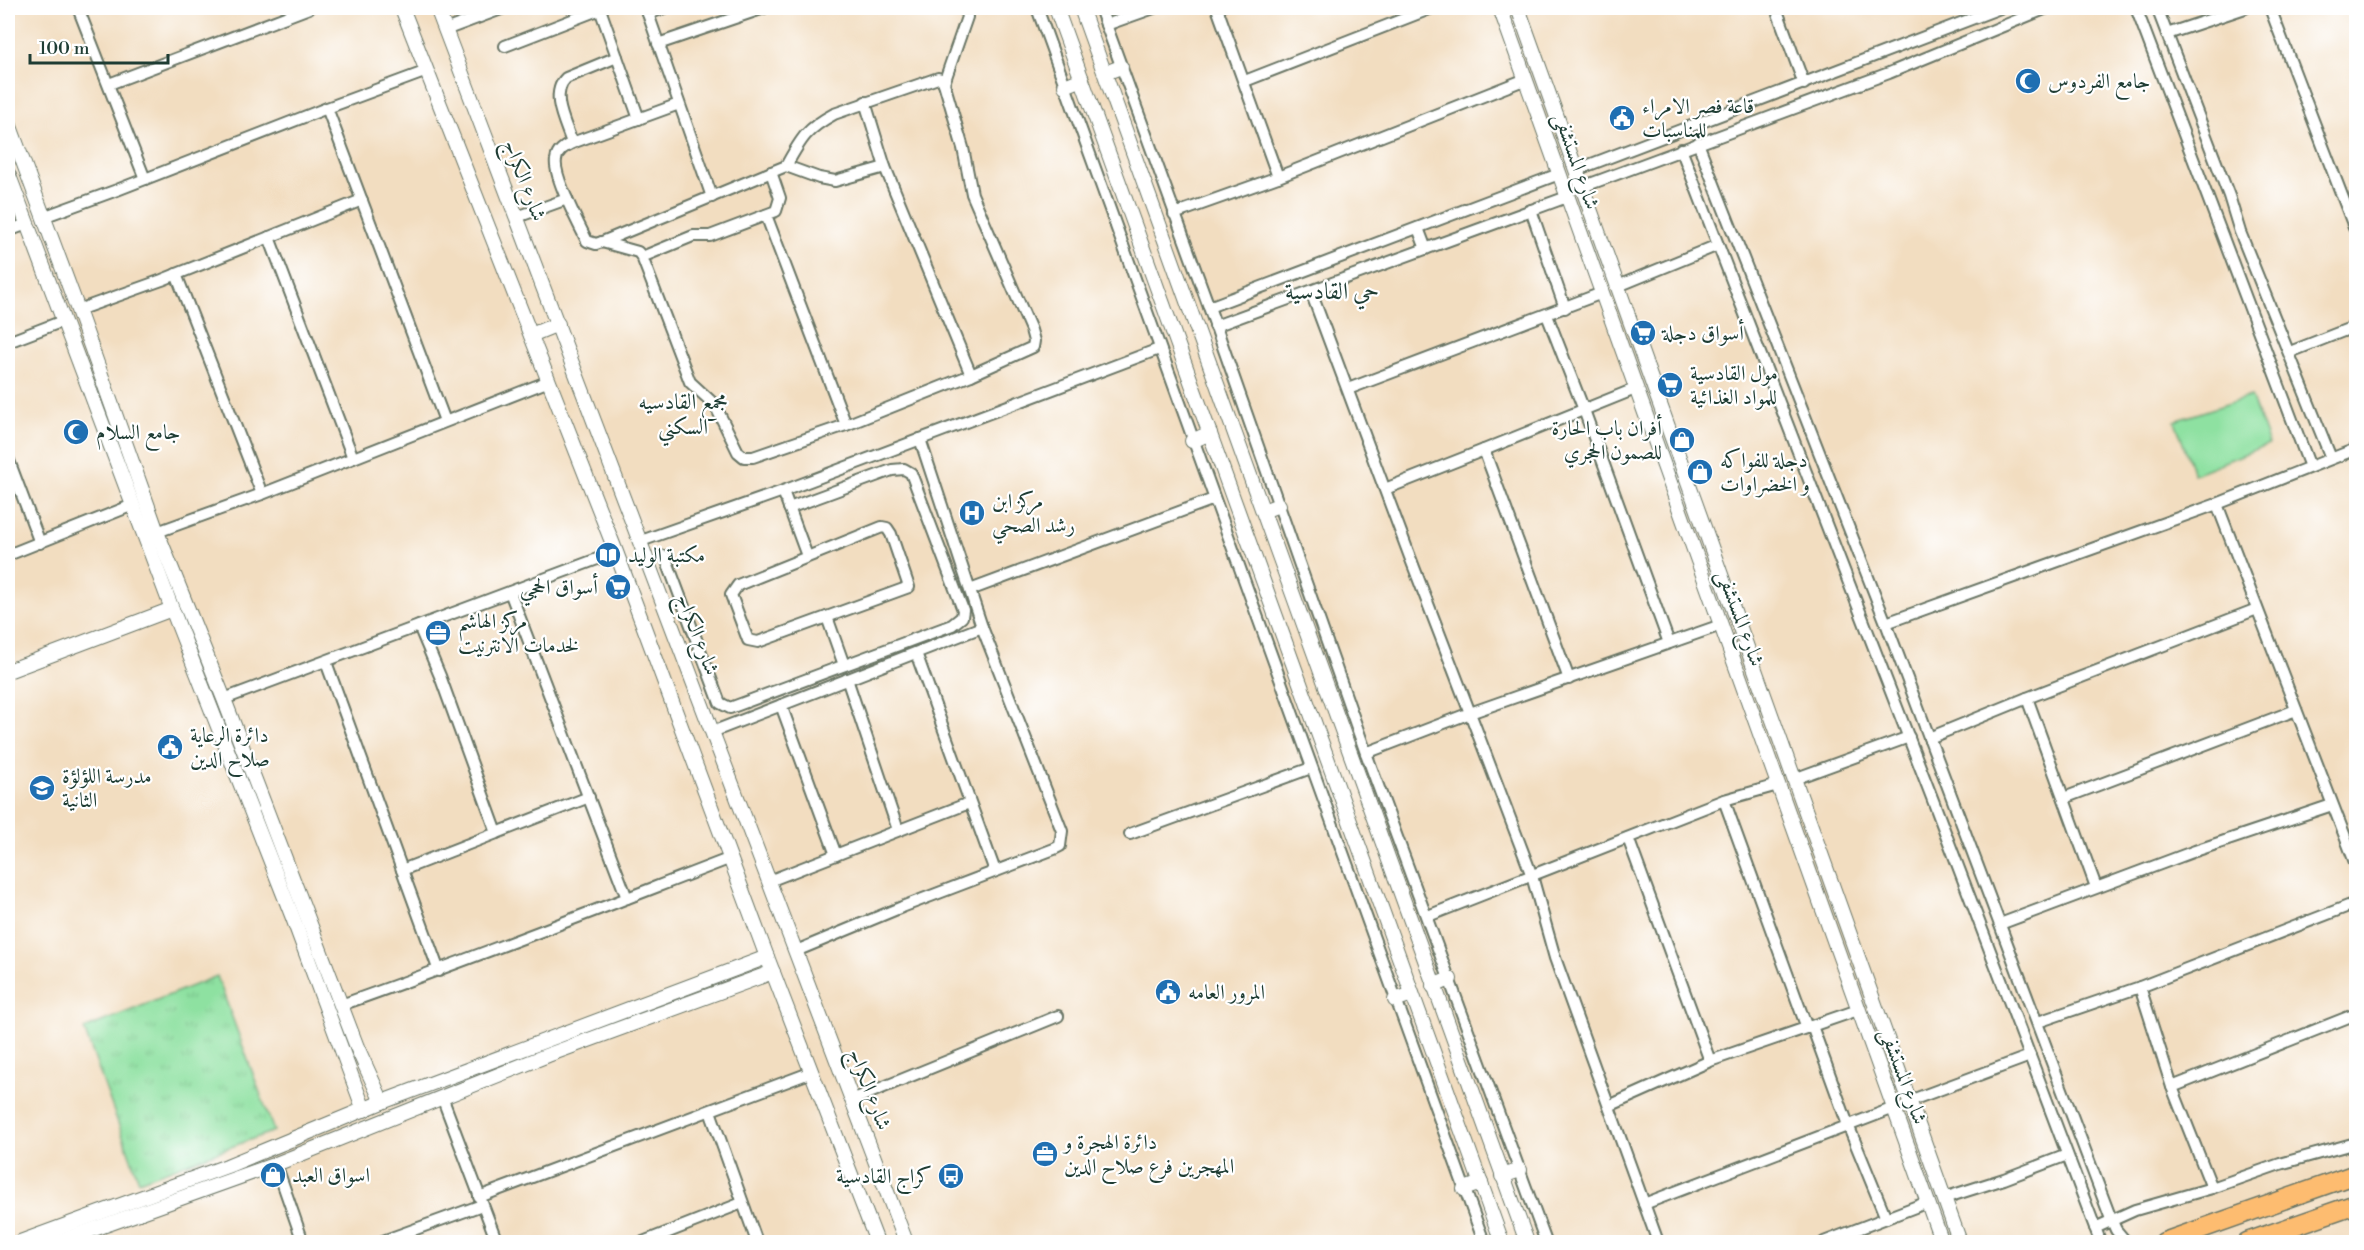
<svg xmlns="http://www.w3.org/2000/svg" width="2364" height="1250" viewBox="0 0 2364 1250" font-family="'Libre Bodoni',Amiri,serif">
<style>
.grass{fill:url(#grass-tufts);stroke:#568f6a;stroke-width:1.5}
.pitch{fill:#8ee1a1;stroke:#568f6a;stroke-width:1.5}
.lines{fill:none;stroke-linecap:round;stroke-linejoin:round}
.minor-casing{stroke:#697565;stroke-width:14}
.tertiary-casing{stroke:#697565;stroke-width:16}
.primary-casing{stroke:#697565;stroke-width:21}
.minor{stroke:#fff;stroke-width:10}
.tertiary{stroke:#fff;stroke-width:14}
.primary{stroke:#fdbc70;stroke-width:18}
.labels{text-anchor:middle;stroke-width:4.5;stroke-linejoin:round;paint-order:stroke}
.poi-label{font-size:21px;fill:#1f3d34;stroke:#fff;text-anchor:start}
.street-label{font-size:21px;fill:#1f3d34;stroke:#fff}
.neighbourhood-label{font-size:22px;fill:#1f3d34;stroke:#fff}
.quarter-label{font-size:24px;fill:#1f3d34;stroke:#fff}
</style>
<defs>
<pattern id="grass-tufts" width="24" height="20" patternUnits="userSpaceOnUse" patternTransform="scale(1.5)"><rect width="24" height="20" fill="#8ee1a1"/><path d="M3 7l-1-3M5 7V3M7 7l1-3M15 17l-1-3M17 17v-4M19 17l1-3" fill="none" stroke="#7ac28b"/></pattern>
</defs>
<rect width="100%" height="100%" fill="#fff"/>
<filter id="ink" filterUnits="userSpaceOnUse"><feTurbulence type="fractalNoise" baseFrequency=".0167" numOctaves="2"/><feDisplacementMap in="SourceGraphic" scale="12" xChannelSelector="R" yChannelSelector="G"/><feConvolveMatrix kernelMatrix="1 2 1 2 8 2 1 2 1" color-interpolation-filters="sRGB"/></filter>
<filter id="wash" filterUnits="userSpaceOnUse"><feTurbulence type="fractalNoise" baseFrequency=".008" numOctaves="4" result="noise"/><feDisplacementMap in="SourceGraphic" scale="24" xChannelSelector="R" yChannelSelector="G"/><feGaussianBlur stdDeviation="1.35" result="paint"/><feColorMatrix in="noise" values="0 0 0 0 0 0 0 0 0 0 0 0 0 0 0 0 0 1.4 0 .05"/><feComposite in="paint" operator="in"/></filter>
<g filter="url(#wash)">
<rect width="100%" height="100%" fill="#f2ddc0"/>
<path class="grass" d="M217 976 274 1131 139 1181 84 1029Z"/>
<path class="pitch" d="M2251 396 2269 444 2194 474 2175 421Z"/>
</g>
<g filter="url(#ink)">
<g class="lines">
<g class="minor-casing">
<g id="minor">
<path d="M78 8 145 179"/>
<path d="M646 8 712 197"/>
<path d="M1037 8 1484 1242"/>
<path d="M1100 8 1209 307 1366 753 1546 1242"/>
<path d="M1217 8 1278 177"/>
<path d="M1776 8 1804 84"/>
<path d="M2136 8 2310 467"/>
<path d="M2157 8 2229 196 2240 232 2331 458"/>
<path d="M2270 8 2356 232"/>
<path d="M600 9 639 119"/>
<path d="M648 14 664 8"/>
<path d="M1106 25 1154 8"/>
<path d="M445 30 504 8"/>
<path d="M2167 34 2245 8"/>
<path d="M658 44 764 8"/>
<path d="M505 46 603 8"/>
<path d="M1245 81 1432 8"/>
<path d="M109 84 309 8"/>
<path d="M865 102 885 167 971 375"/>
<path d="M679 104 572 143C564 147 557 151 556 160 553 176 579 225 587 241L596 244 602 242 786 166 819 178 835 181 885 167"/>
<path d="M327 108 427 71"/>
<path d="M572 143C566 124 549 95 566 78L617 57"/>
<path d="M1698 143 1886 623 2111 1219 2116 1230 2126 1242"/>
<path d="M1681 149 1934 803 2099 1238V1242"/>
<path d="M786 166C801 139 806 129 834 114L938 78 942 79 944 83"/>
<path d="M1576 170 2000 8"/>
<path d="M1582 187 1889 73 2047 8"/>
<path d="M1531 210 1565 308"/>
<path d="M1174 214 1278 177 1526 79"/>
<path d="M766 215 846 425"/>
<path d="M43 217 117 190 327 108 445 421"/>
<path d="M517 217 567 199"/>
<path d="M1418 228 1426 249"/>
<path d="M8 231 27 224"/>
<path d="M269 237 353 458"/>
<path d="M602 242 638 252 642 257 690 382 715 405 738 452 744 457H753L846 425 971 375 1033 347 1034 341 1031 330 972 194 963 148 944 83 967 17 966 8"/>
<path d="M642 257 693 236H710L776 211 780 198 771 172"/>
<path d="M176 274 262 494"/>
<path d="M1618 286 1718 245"/>
<path d="M1311 292 1410 557 1470 713 1366 753"/>
<path d="M1209 307 1559 174"/>
<path d="M78 310 162 280 362 200"/>
<path d="M1547 315 1584 410 1669 643"/>
<path d="M1215 326 1567 197"/>
<path d="M8 342 63 321"/>
<path d="M2290 352 2356 326"/>
<path d="M1348 389 1602 293"/>
<path d="M920 439 982 627"/>
<path d="M8 458 40 543"/>
<path d="M1385 489 1484 450"/>
<path d="M783 491 807 556"/>
<path d="M2217 504 2356 865"/>
<path d="M882 527 887 528 891 534 909 587 758 642 748 640 731 595 738 585Z"/>
<path d="M157 532 262 494 549 381"/>
<path d="M641 541 783 491 1159 349"/>
<path d="M8 555 133 505"/>
<path d="M665 556 720 703 730 708 952 625 962 617 963 610 911 473 904 469 892 470 789 508"/>
<path d="M970 590 1214 499"/>
<path d="M510 592 627 898"/>
<path d="M827 617 844 665"/>
<path d="M1886 623 2217 504 2356 449"/>
<path d="M419 626 440 676 497 833"/>
<path d="M916 653 995 871"/>
<path d="M326 662 439 971"/>
<path d="M847 679 898 830"/>
<path d="M1569 679 1484 450 1635 389"/>
<path d="M2027 698 2257 609"/>
<path d="M224 699 616 552"/>
<path d="M781 705 836 855"/>
<path d="M712 732 982 627 1062 831 1060 846 1054 849 902 907 796 951"/>
<path d="M1929 738 2027 698 2096 887"/>
<path d="M1794 779 1909 737"/>
<path d="M2064 798 2296 710"/>
<path d="M1724 800 1807 1028"/>
<path d="M1130 834 1311 768"/>
<path d="M1628 838 1710 1061"/>
<path d="M402 870 589 797"/>
<path d="M769 881 969 803"/>
<path d="M1428 916 1724 800 1778 785"/>
<path d="M2000 924 2195 851 2332 805"/>
<path d="M341 1005C472 959 601 908 731 858"/>
<path d="M2038 1022 2140 987"/>
<path d="M1812 1026 1848 1125 1886 1218"/>
<path d="M2172 1087 2140 987 2356 903"/>
<path d="M442 1097 497 1242"/>
<path d="M852 1100 1058 1016"/>
<path d="M1909 1101 2030 1056"/>
<path d="M1609 1106 1710 1061 1858 1010"/>
<path d="M710 1111 757 1242"/>
<path d="M276 1164 303 1242"/>
<path d="M2212 1188 2172 1087 2356 1014"/>
<path d="M479 1197 812 1072"/>
<path d="M1944 1198 2004 1179 2067 1155"/>
<path d="M1644 1204 1894 1108"/>
<path d="M2095 1228 2135 1210 2212 1188 2280 1164 2356 1143"/>
<path d="M380 1242 482 1205"/>
<path d="M643 1242 742 1203"/>
<path d="M1658 1242 1555 958 1532 876 1470 713 1721 625"/>
<path d="M1824 1242 1928 1202"/>
</g>
</g>
<g class="tertiary-casing">
<g id="tertiary">
<path d="M402 8 616 552 767 957 877 1242"/>
<path d="M437 8 906 1242"/>
<path d="M1056 8 1502 1242"/>
<path d="M1081 8 1527 1242"/>
<path d="M1500 8 1942 1242"/>
<path d="M1518 8 1960 1242"/>
<path d="M1105 73 1121 67"/>
<path d="M1065 86 1082 79"/>
<path d="M8 121 78 310 157 532 224 699 357 1047 382 1102"/>
<path d="M8 173 172 609 293 918 364 1110"/>
<path d="M531 335 558 324"/>
<path d="M1192 441 1210 433"/>
<path d="M1263 511 1279 505"/>
<path d="M8 671 172 609"/>
<path d="M1433 986 1450 979"/>
<path d="M1395 1000 1412 994"/>
<path d="M1502 1176 1520 1170"/>
<path d="M1464 1189 1481 1183"/>
<path d="M20 1242 227 1166 382 1102 767 957"/>
<path d="M58 1242 276 1164 548 1055 773 972"/>
</g>
</g>
<g class="primary-casing">
<g id="primary">
<path d="M2164 1242 2356 1174"/>
<path d="M2247 1242 2356 1204"/>
</g>
</g>
<use href="#minor" class="minor"/>
<use href="#tertiary" class="tertiary"/>
<use href="#primary" class="primary"/>
</g>
</g>
<defs>
<g id="mosque-disc" transform="scale(1.35)"><circle r="9.5" fill="#1f6fb2" stroke="#fff"/><path d="M3.5-4.9A6 6 0 1 0 3.5 4.9A5 5 0 1 1 3.5-4.9Z" fill="#fff"/></g>
<g id="civic-disc" transform="scale(1.35)"><circle r="9.5" fill="#1f6fb2" stroke="#fff"/><path d="M-.6-6.5H3V-4.5H.6V-3L4-1V1h2V6H-6V1h2V-1L-.6-3ZM-1.2 2.5V6h2.4V2.5Z" fill="#fff"/></g>
<g id="supermarket-disc" transform="scale(1.35)"><circle r="9.5" fill="#1f6fb2" stroke="#fff"/><path d="M-6-5.5h2.5l.6 2H6L4.5 2H-2.5L-4.4-4H-6ZM-1.5 3.2a1.3 1.3 0 1 0 .1 0ZM3 3.2a1.3 1.3 0 1 0 .1 0Z" fill="#fff"/></g>
<g id="shop-disc" transform="scale(1.35)"><circle r="9.5" fill="#1f6fb2" stroke="#fff"/><path d="M-5-2.5h2.3a2.7 3.5 0 0 1 5.4 0H5L5.5 6h-11ZM-1.5-2.5h3a1.5 2.3 0 0 0-3 0Z" fill="#fff"/></g>
<g id="hospital-disc" transform="scale(1.35)"><circle r="9.5" fill="#1f6fb2" stroke="#fff"/><path d="M-5-5h3v3.5h4V-5h3V5h-3V1.5h-4V5h-3Z" fill="#fff"/></g>
<g id="library-disc" transform="scale(1.35)"><circle r="9.5" fill="#1f6fb2" stroke="#fff"/><path d="M-6-4Q-3-5.5-.7-3.5V5Q-3 3-6 4ZM6-4Q3-5.5 .7-3.5V5Q3 3 6 4Z" fill="#fff"/></g>
<g id="office-disc" transform="scale(1.35)"><circle r="9.5" fill="#1f6fb2" stroke="#fff"/><path d="M-6-3h4V-5.5h4V-3h4V5H-6ZM-1-4.5V-3h2v-1.5ZM-6 0V1H6V0Z" fill="#fff"/></g>
<g id="school-disc" transform="scale(1.35)"><circle r="9.5" fill="#1f6fb2" stroke="#fff"/><path d="M0-5L7-2L0 1L-7-2ZM-4 1L0 2.5L4 1V4Q0 6-4 4Z" fill="#fff"/></g>
<g id="bus-disc" transform="scale(1.35)"><circle r="9.5" fill="#1f6fb2" stroke="#fff"/><path d="M-5-6H5V4H4V6H2V4H-2V6H-4V4H-5ZM-3.5-4V0h7V-4ZM-3.5 1.2v1.5H-2V1.2ZM2 1.2v1.5H3.5V1.2Z" fill="#fff"/></g>
</defs>
<g fill-rule="evenodd">
<use href="#mosque-disc" x="2028" y="81"/>
<use href="#civic-disc" x="1622" y="118"/>
<use href="#supermarket-disc" x="1643" y="333"/>
<use href="#supermarket-disc" x="1670" y="385"/>
<use href="#mosque-disc" x="76" y="432"/>
<use href="#shop-disc" x="1682" y="440"/>
<use href="#shop-disc" x="1700" y="472"/>
<use href="#hospital-disc" x="972" y="513"/>
<use href="#library-disc" x="608" y="555"/>
<use href="#supermarket-disc" x="618" y="587"/>
<use href="#office-disc" x="438" y="633"/>
<use href="#civic-disc" x="170" y="747"/>
<use href="#school-disc" x="42" y="788"/>
<use href="#civic-disc" x="1168" y="992"/>
<use href="#office-disc" x="1045" y="1154"/>
<use href="#shop-disc" x="273" y="1175"/>
<use href="#bus-disc" x="951" y="1176"/>
</g>
<g class="labels">
<g class="poi-label">
<text x="2048" y="88">جامع الفردوس</text>
<text x="1642" y="113">قاعة فصر الامراء<tspan x="1642" dy="24">للمناسبات</tspan></text>
<text x="1662" y="340">أسواق دجلة</text>
<text x="1690" y="380">مول القادسية<tspan x="1690" dy="24">للمواد الغذائية</tspan></text>
<text x="1662" y="435" text-anchor="end">أفران باب الحارة<tspan x="1662" dy="24">للصمون الحجري</tspan></text>
<text x="96" y="439">جامع السلام</text>
<text x="1720" y="467">دجلة للفواكه<tspan x="1720" dy="24">و الخضراوات</tspan></text>
<text x="992" y="508">مركز ابن<tspan x="992" dy="24">رشد الصحي</tspan></text>
<text x="628" y="562">مكتبة الوليد</text>
<text x="598" y="594" text-anchor="end">أسواق الحجي</text>
<text x="458" y="628">مركز الهاشم<tspan x="458" dy="24">لخدمات الانترنيت</tspan></text>
<text x="190" y="742">دائرة الرعاية<tspan x="190" dy="24">صلاح الدين</tspan></text>
<text x="62" y="783">مدرسة اللؤلؤة<tspan x="62" dy="24">الثانية</tspan></text>
<text x="1188" y="999">المرور العامه</text>
<text x="1064" y="1149">دائرة الهجرة و<tspan x="1064" dy="24">المهجرين فرع صلاح الدين</tspan></text>
<text x="292" y="1182">اسواق العبد</text>
<text x="932" y="1183" text-anchor="end">كراج القادسية</text>
</g>
<g class="street-label">
<text transform="translate(1577 161) rotate(71)" y="7">شارع المستشفى</text>
<text transform="translate(525 180) rotate(69)" y="7">شارع الكراج</text>
<text transform="translate(1741 618) rotate(70)" y="7">شارع المستشفى</text>
<text transform="translate(698 634) rotate(69)" y="7">شارع الكراج</text>
<text transform="translate(1904 1076) rotate(70)" y="7">شارع المستشفى</text>
<text transform="translate(870 1089) rotate(69)" y="7">شارع الكراج</text>
</g>
<g class="neighbourhood-label">
<text x="683" y="409">مجمع القادسيه<tspan x="683" dy="25">السكني</tspan></text>
</g>
<g class="quarter-label">
<text x="1332" y="299">حي القادسية</text>
</g>
</g>
<rect width="2364" height="1250" fill="none" stroke="#fff" stroke-width="30"/>
<path d="M30 54v9h138v-9" fill="none" stroke="#1f3d34" stroke-width="3"/>
<text x="39" y="54" font-size="18" fill="#1f3d34" stroke="#ffffff" stroke-width="4.5" paint-order="stroke">100 m</text>
</svg>
